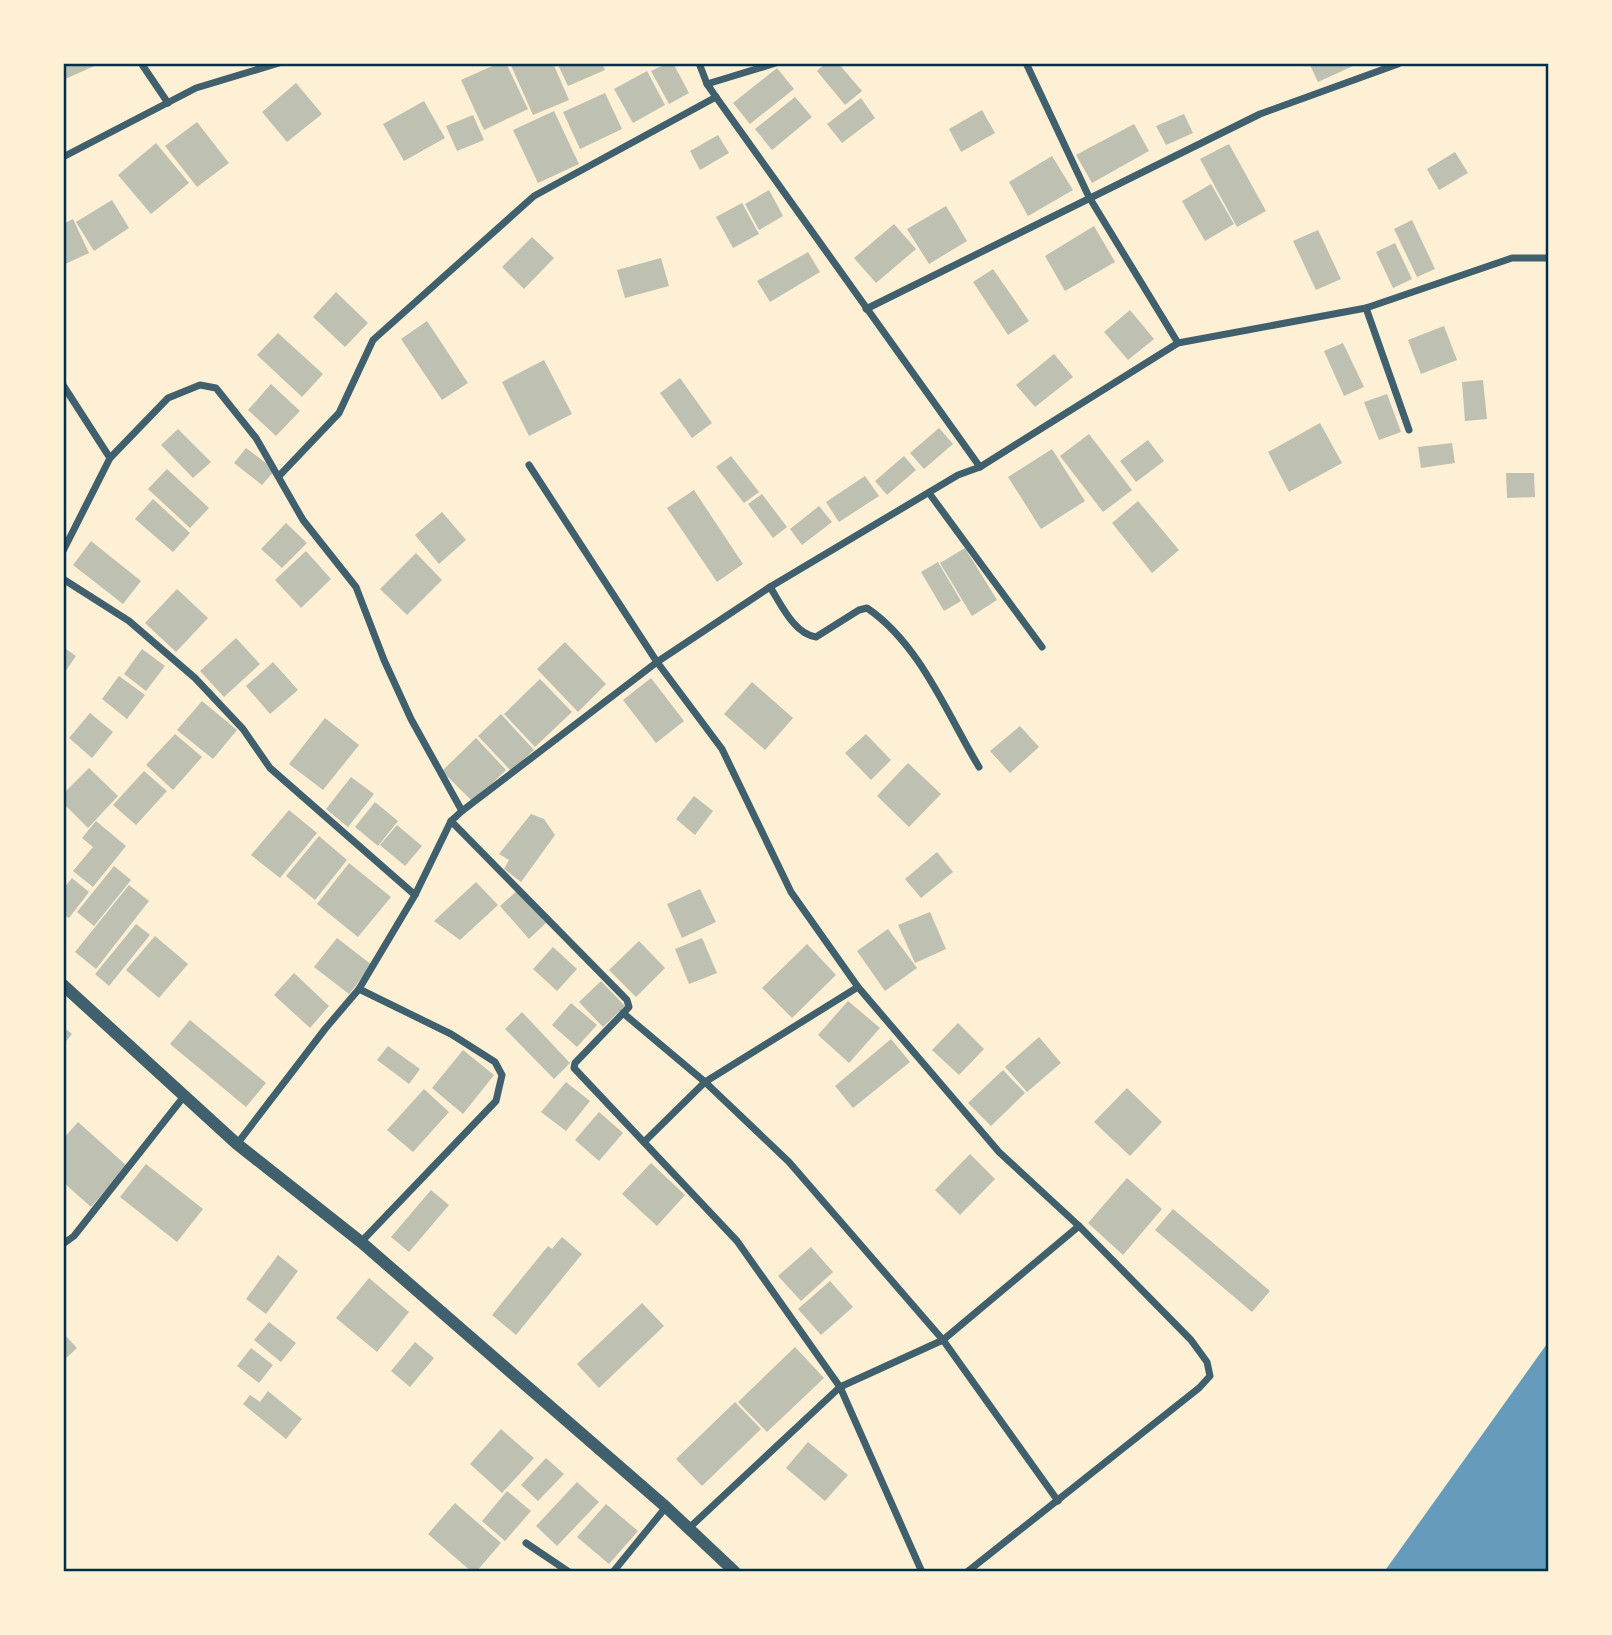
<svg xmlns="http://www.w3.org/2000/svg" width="1612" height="1635" viewBox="0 0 1612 1635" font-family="'Nunito Sans',sans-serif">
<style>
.water{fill:#669bbc}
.building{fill:#bec0b2}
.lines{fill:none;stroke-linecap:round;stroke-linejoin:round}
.minor{stroke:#3f606c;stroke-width:7}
.tertiary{stroke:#3f606c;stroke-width:12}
.neatline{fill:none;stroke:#003049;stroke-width:2.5}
</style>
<rect width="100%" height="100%" fill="#fdf0d5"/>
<path class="water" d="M1549 1341V1572H1384Z"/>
<g class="building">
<path d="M63 63H101L63 80Z"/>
<path d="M499 63H506L528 109 484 130 461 80Z"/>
<path d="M510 63H553L569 100 533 115Z"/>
<path d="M557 63H602L605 70 568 86Z"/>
<path d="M668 63H673L689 93 669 104 651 71Z"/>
<path d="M826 63H838L862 91 845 105 817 71Z"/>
<path d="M1309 63H1352L1353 66 1318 82Z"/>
<path d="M777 68 794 89 750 124 733 103Z"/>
<path d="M647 71 665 105 633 123 614 89Z"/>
<path d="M296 83 322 114 287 142 262 112Z"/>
<path d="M605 93 622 129 580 149 563 112Z"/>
<path d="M795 97 812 117 772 150 755 129Z"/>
<path d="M861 98 875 118 842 143 827 124Z"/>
<path d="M424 101 445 138 404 161 383 124Z"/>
<path d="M982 110 995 133 961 152 949 129Z"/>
<path d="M554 111 579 164 538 183 513 130Z"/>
<path d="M1184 114 1193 133 1166 145 1156 126Z"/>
<path d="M473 115 484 140 457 151 446 126Z"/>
<path d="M197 122 229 163 197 187 165 146Z"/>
<path d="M1134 124 1149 151 1092 183 1076 155Z"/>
<path d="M718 135 729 153 700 170 690 151Z"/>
<path d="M156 143 189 183 151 214 118 175Z"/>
<path d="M1229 144 1266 211 1237 227 1200 159Z"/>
<path d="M1455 152 1468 173 1439 190 1427 169Z"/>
<path d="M1052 156 1073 190 1028 216 1009 182Z"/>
<path d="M1211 184 1234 224 1205 241 1182 201Z"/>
<path d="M769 190 783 216 759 230 745 204Z"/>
<path d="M112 200 129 228 94 251 76 222Z"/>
<path d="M742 203 759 234 733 248 716 217Z"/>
<path d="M946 206 967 241 929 264 907 229Z"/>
<path d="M73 219 89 253 63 265V224Z"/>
<path d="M1412 220 1435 269 1417 277 1394 229Z"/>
<path d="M894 224 916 249 876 283 854 258Z"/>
<path d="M1094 226 1115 262 1065 291 1045 256Z"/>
<path d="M1318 230 1341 279 1316 290 1293 241Z"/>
<path d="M532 237 554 258 524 289 502 267Z"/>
<path d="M1395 243 1412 279 1393 288 1376 252Z"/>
<path d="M808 252 820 272 770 302 757 281Z"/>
<path d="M661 258 669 286 625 298 617 270Z"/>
<path d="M993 269 1029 321 1008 335 973 282Z"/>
<path d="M336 292 368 323 345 347 313 317Z"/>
<path d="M1130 310 1154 339 1128 360 1104 332Z"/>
<path d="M427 321 468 383 442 400 401 339Z"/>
<path d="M1444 326 1457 360 1421 374 1408 340Z"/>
<path d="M278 333 323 374 302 397 257 355Z"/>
<path d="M1343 343 1364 387 1344 396 1324 351Z"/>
<path d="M1054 354 1073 377 1035 407 1016 385Z"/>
<path d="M544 360 572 414 529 436 502 382Z"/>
<path d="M680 378 712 423 692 438 660 393Z"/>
<path d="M1483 380 1487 419 1465 421 1462 382Z"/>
<path d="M271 384 300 411 276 436 248 410Z"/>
<path d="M1387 394 1401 432 1379 440 1364 402Z"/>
<path d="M1320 423 1342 463 1289 492 1268 452Z"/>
<path d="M939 428 953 444 924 469 910 453Z"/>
<path d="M178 429 211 462 193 478 161 445Z"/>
<path d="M1089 434 1132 490 1103 512 1060 456Z"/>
<path d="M1148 440 1164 461 1136 482 1120 461Z"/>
<path d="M1452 443 1455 463 1421 468 1418 447Z"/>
<path d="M246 448 275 470 262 485 234 463Z"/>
<path d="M1052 449 1085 501 1041 529 1008 477Z"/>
<path d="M731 456 759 492 744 503 716 467Z"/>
<path d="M904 456 916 470 887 495 875 481Z"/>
<path d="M167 469 209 508 190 528 148 489Z"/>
<path d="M1506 473H1534L1535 497 1507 498Z"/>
<path d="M865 476 879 496 839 522 826 502Z"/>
<path d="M694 490 743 564 717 582 667 508Z"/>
<path d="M762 494 787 527 773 538 748 504Z"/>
<path d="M153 499 190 533 173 552 135 519Z"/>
<path d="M1138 501 1179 550 1152 573 1112 523Z"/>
<path d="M819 506 832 522 802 545 790 529Z"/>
<path d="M442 512 466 540 439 564 415 535Z"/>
<path d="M286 523 307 543 282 568 261 549Z"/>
<path d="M91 541 141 581 123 604 73 565Z"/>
<path d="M965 548 997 600 972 616 940 563Z"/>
<path d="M306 551 331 579 301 608 275 580Z"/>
<path d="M416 553 442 580 407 615 380 589Z"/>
<path d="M938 562 961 601 944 611 921 572Z"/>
<path d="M177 589 208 618 176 652 145 623Z"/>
<path d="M236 638 260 664 224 697 200 671Z"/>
<path d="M565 642 606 684 578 712 537 669Z"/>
<path d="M63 647 76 656 63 675Z"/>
<path d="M142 649 165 666 146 691 124 674Z"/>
<path d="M273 662 298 690 270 714 246 686Z"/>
<path d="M119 676 145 695 127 719 102 699Z"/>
<path d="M651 678 684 721 656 743 623 700Z"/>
<path d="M540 679 572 712 535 747 504 714Z"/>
<path d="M752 682 793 718 765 750 724 714Z"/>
<path d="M202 701 237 730 213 759 177 730Z"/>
<path d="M90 713 113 732 92 758 69 738Z"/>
<path d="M501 714 534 750 511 771 478 736Z"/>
<path d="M325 718 359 745 323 790 289 764Z"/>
<path d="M1020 726 1039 747 1010 773 990 751Z"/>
<path d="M175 734 202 757 173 790 146 765Z"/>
<path d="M866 734 891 760 871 780 845 753Z"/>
<path d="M476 738 506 770 473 802 442 771Z"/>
<path d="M908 763 941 794 909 827 877 796Z"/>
<path d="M89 768 118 796 88 828 63 803V794Z"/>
<path d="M144 771 167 791 136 825 113 805Z"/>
<path d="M351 777 374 794 348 827 326 809Z"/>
<path d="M694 796 713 811 695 835 676 819Z"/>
<path d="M375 802 398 821 378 846 355 827Z"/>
<path d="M289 810 317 833 280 878 251 855Z"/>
<path d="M531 814 544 819 555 835 521 882 504 869 509 860 499 854Z"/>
<path d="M96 821 126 846 93 887 73 871 93 847 82 838Z"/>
<path d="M397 825 422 846 405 866 380 845Z"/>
<path d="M319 836 347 860 315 900 286 876Z"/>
<path d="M937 852 953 872 921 898 905 879Z"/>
<path d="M349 863 391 897 358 937 317 904Z"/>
<path d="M114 866 131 880 94 926 77 912Z"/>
<path d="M72 878 89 892 69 918 63 914V889Z"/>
<path d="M476 882 498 905 460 940 434 921Z"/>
<path d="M129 885 149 901 96 969 75 952Z"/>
<path d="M700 889 716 922 682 938 667 904Z"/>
<path d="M518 890 546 923 529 939 500 906Z"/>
<path d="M930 912 946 949 915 963 898 925Z"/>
<path d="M136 924 150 935 109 986 95 974Z"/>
<path d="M888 929 917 968 885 991 857 951Z"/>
<path d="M155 936 188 964 159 998 126 970Z"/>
<path d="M337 938 372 965 349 994 314 967Z"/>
<path d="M702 938 717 973 689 984 675 949Z"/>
<path d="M639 941 665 968 636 997 609 970Z"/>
<path d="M807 944 836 975 792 1018 762 988Z"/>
<path d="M553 947 577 969 557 991 533 969Z"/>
<path d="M294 973 329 1006 310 1028 274 995Z"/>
<path d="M601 981 625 1006 603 1027 579 1002Z"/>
<path d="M848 1001 880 1028 849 1063 818 1035Z"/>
<path d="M571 1003 597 1025 577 1047 552 1025Z"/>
<path d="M522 1012 570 1063 554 1079 505 1029Z"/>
<path d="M190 1020 266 1083 246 1107 170 1044Z"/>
<path d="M958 1023 984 1049 959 1075 932 1050Z"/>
<path d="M63 1027 72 1034 63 1045Z"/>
<path d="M1039 1037 1061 1063 1027 1092 1005 1067Z"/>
<path d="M891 1039 910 1062 853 1108 835 1086Z"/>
<path d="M388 1046 420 1069 409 1084 377 1060Z"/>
<path d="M463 1050 494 1075 463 1114 432 1088Z"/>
<path d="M1003 1070 1025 1093 991 1126 968 1103Z"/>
<path d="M566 1082 590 1101 566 1131 541 1112Z"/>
<path d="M1127 1088 1162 1122 1130 1156 1094 1122Z"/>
<path d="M424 1089 449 1112 413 1152 387 1130Z"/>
<path d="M599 1112 623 1133 599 1161 575 1140Z"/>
<path d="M78 1122 127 1166 91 1207 63 1182V1139Z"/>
<path d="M970 1154 995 1179 960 1215 935 1190Z"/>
<path d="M651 1163 685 1195 657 1226 622 1194Z"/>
<path d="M146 1164 203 1209 177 1242 120 1197Z"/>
<path d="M1127 1178 1162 1209 1123 1255 1088 1223Z"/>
<path d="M431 1190 449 1205 409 1252 391 1237Z"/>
<path d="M1173 1209 1270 1291 1252 1312 1155 1230Z"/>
<path d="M562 1237 582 1254 516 1335 492 1315 548 1246 552 1249Z"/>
<path d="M811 1247 833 1272 801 1301 778 1276Z"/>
<path d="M278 1255 298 1271 266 1314 246 1299Z"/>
<path d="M369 1278 409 1312 377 1352 336 1318Z"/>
<path d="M830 1281 853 1307 821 1335 798 1309Z"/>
<path d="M642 1303 664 1326 599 1388 577 1364Z"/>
<path d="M269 1322 296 1343 281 1362 254 1340Z"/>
<path d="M63 1333 77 1348 63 1361Z"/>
<path d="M415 1342 434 1358 410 1387 391 1371Z"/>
<path d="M795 1347 824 1378 767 1432 738 1402Z"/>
<path d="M251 1348 273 1365 259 1383 237 1366Z"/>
<path d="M268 1391 302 1419 286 1439 243 1404 250 1395 260 1402Z"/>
<path d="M735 1402 761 1429 702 1486 676 1459Z"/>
<path d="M501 1429 534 1458 502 1493 470 1464Z"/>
<path d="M808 1442 848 1475 825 1501 786 1468Z"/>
<path d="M546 1458 564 1474 538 1501 521 1485Z"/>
<path d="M577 1482 599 1502 557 1546 536 1526Z"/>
<path d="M507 1491 531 1511 505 1541 482 1521Z"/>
<path d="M455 1503 501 1543 476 1572H472L428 1534Z"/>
<path d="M606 1504 638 1531 609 1564 577 1537Z"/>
</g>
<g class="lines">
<g class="minor">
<path d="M141 63 168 103"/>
<path d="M699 63 707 84 716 97 980 467"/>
<path d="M1026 63 1089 197 1178 343"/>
<path d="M707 84 776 63"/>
<path d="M63 157 196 88 279 63"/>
<path d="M1366 308 1409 430"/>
<path d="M866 309 1260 114 1398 64"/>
<path d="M63 385 110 458"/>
<path d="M529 465 657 662 722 749 791 892 858 987 999 1152 1079 1226 1191 1340 1207 1362 1210 1376 1199 1388 967 1572"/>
<path d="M279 476 339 413 373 340 534 196 716 97"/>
<path d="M929 493 1042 647"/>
<path d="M63 551 110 458 168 398 200 385 216 388 256 438 303 520 356 587 384 660 411 719 462 811"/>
<path d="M63 579 129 621 195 678 243 729 270 768 415 895"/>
<path d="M770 587C781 604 794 634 816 637L859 610 867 608C920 644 947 714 979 767"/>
<path d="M451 821 627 1000 629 1007 575 1063 574 1068 737 1241 840 1387 922 1572"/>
<path d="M359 989 451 1034 495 1062 502 1075 496 1101 361 1242"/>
<path d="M623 1013 705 1082 789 1162 943 1340 1058 1501"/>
<path d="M644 1142 705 1082 858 987"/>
<path d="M237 1144 325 1029 359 989 415 895 451 821 462 811 657 662 770 587 958 475 980 467 1178 343 1366 308 1512 258H1549"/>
<path d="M63 1244 74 1236 185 1095"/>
<path d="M688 1529 840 1387 943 1340 1079 1226"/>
<path d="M526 1543 569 1572"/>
<path d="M613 1572 666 1507"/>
</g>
<path class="tertiary" d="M63 985 237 1144 361 1242 666 1507 735 1572"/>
</g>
<rect width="1612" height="1635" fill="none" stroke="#fdf0d5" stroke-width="130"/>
<rect x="65" y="65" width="1482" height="1505" class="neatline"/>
</svg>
